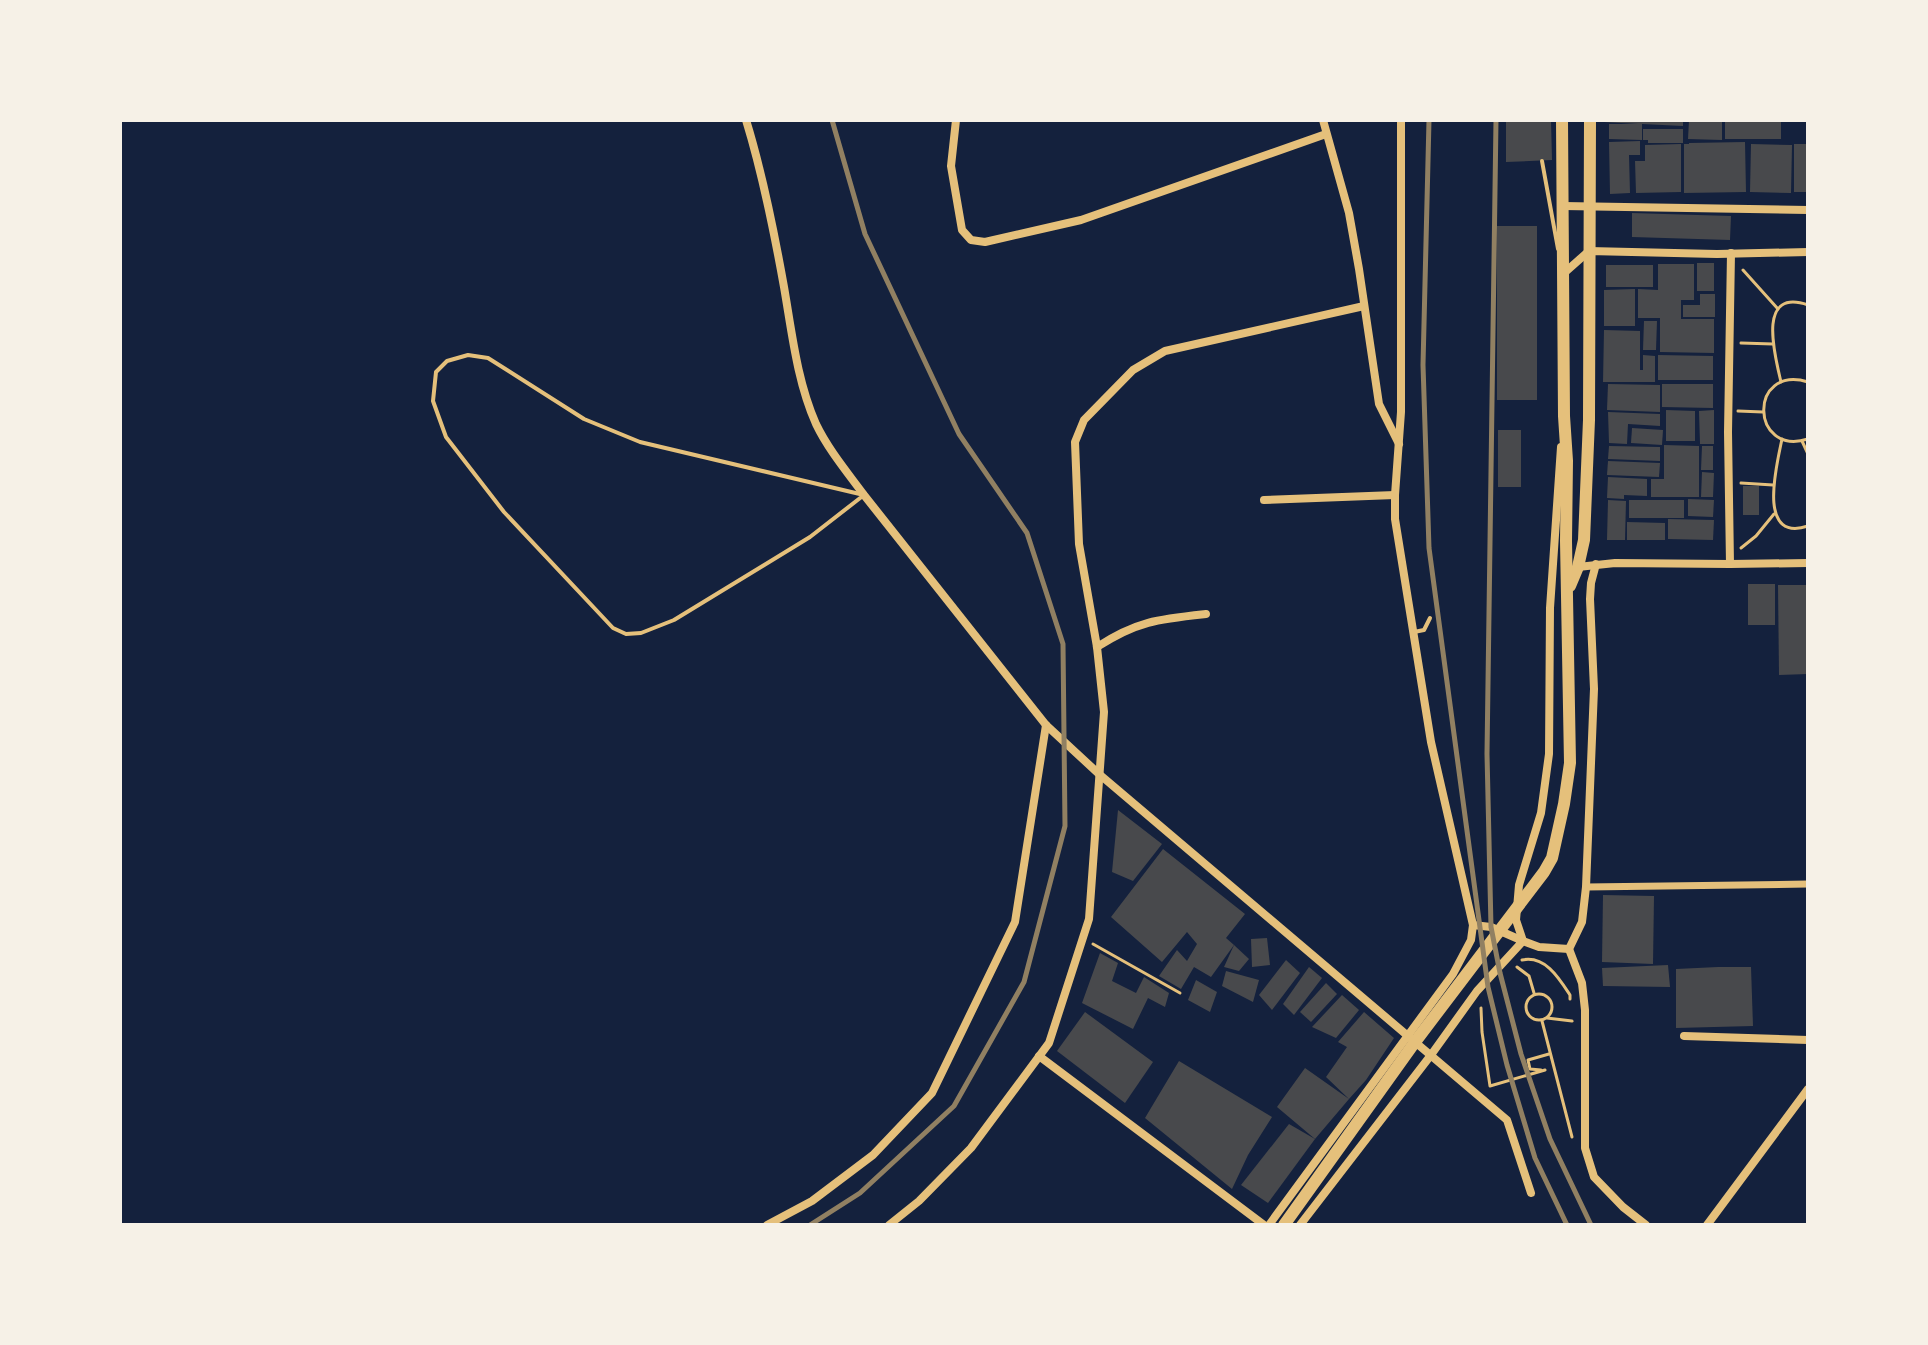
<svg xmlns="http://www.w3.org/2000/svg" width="1928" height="1345" viewBox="0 0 1928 1345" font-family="Karla,sans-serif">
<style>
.building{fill:#48494c}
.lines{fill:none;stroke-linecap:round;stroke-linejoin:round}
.path{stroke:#e5c07b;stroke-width:3}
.service{stroke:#e5c07b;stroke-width:4}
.pedestrian{stroke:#e5c07b;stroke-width:7}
.minor{stroke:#e5c07b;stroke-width:8}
.secondary{stroke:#e5c07b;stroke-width:12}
.rail{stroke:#918062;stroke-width:5}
</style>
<rect width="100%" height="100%" fill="#14213d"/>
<g class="building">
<path d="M1506 120H1551L1552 160 1506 162Z"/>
<path d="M1604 120H1683V126L1642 124V140L1609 139V124H1638L1604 122Z"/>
<path d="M1689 120H1722V140L1688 139Z"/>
<rect x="1725" y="120" width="56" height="19"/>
<path d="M1643 129H1683V143H1648V140H1643Z"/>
<path d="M1640 141V155H1629L1630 193 1610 194 1609 142Z"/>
<path d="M1745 142 1746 192 1684 193V144H1689V143Z"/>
<path d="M1681 144V192L1636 193 1635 161H1645V145Z"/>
<path d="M1751 144 1792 145 1791 193 1750 192Z"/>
<rect x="1794" y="144" width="14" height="48"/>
<path d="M1632 213 1731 216 1730 240 1632 237Z"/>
<rect x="1497" y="226" width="40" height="174"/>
<rect x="1697" y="263" width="17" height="28"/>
<path d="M1658 264H1694V300H1681V319H1714V353L1660 352V318H1638V289L1658 290Z"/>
<rect x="1606" y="265" width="47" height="22"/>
<path d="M1635 289V326H1604V290Z"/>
<path d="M1700 294H1715V317H1683V305H1700Z"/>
<path d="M1644 321H1657L1656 350H1643Z"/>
<path d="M1604 330 1640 331V370H1643V355L1655 356V382H1603Z"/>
<path d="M1658 355 1713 356V380H1658Z"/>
<path d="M1608 384 1660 385V412L1607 410Z"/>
<path d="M1662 384H1713V408L1662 407Z"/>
<path d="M1666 410 1695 411V441H1666Z"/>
<path d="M1714 410V444H1700L1699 411Z"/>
<path d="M1608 412 1660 414V426L1628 424 1627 444 1609 443Z"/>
<path d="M1632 428 1663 430 1662 445 1631 443Z"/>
<rect x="1498" y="430" width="23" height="57"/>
<path d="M1664 445 1699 446V497H1651V479H1664Z"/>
<path d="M1609 446 1660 447V461L1608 459Z"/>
<path d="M1702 446H1713V470H1701Z"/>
<path d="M1608 461 1660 463 1659 477 1607 475Z"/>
<path d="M1702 472 1714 473 1713 497H1701Z"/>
<path d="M1608 477 1647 479V496L1624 495V499L1607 498Z"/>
<rect x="1743" y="486" width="16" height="29"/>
<path d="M1688 499 1714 500 1713 517 1688 516Z"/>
<path d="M1608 500 1626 501 1625 540H1607Z"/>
<rect x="1629" y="500" width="55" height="18"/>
<path d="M1668 519 1714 520 1713 540 1668 539Z"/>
<path d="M1627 522 1665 523V540H1627Z"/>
<rect x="1748" y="584" width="27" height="41"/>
<path d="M1778 585H1808V674L1779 675Z"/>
<path d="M1118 810 1162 844 1133 881 1112 872Z"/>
<path d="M1163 849 1245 914 1226 938 1234 945 1211 977 1194 967 1181 989 1159 976 1177 950 1187 961 1197 944 1187 932 1162 962 1111 917Z"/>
<path d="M1603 895 1654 896 1653 964 1602 962Z"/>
<path d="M1267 938 1270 965 1252 967 1251 939Z"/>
<path d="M1234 945 1249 959 1239 971 1224 967Z"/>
<path d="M1100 953 1118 963 1112 981 1136 993 1144 977 1169 993 1165 1007 1148 998 1133 1029 1082 1003Z"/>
<path d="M1286 960 1300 973 1272 1010 1259 995Z"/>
<path d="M1668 965 1670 987 1603 986 1602 968Z"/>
<path d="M1309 967 1322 978 1294 1015 1283 1004Z"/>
<path d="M1718 967H1751L1753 1026 1676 1028V969Z"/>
<path d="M1226 971 1259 980 1253 1002 1222 986Z"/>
<path d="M1196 980 1217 992 1210 1012 1188 1000Z"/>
<path d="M1326 983 1337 994 1311 1022 1300 1012Z"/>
<path d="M1342 995 1359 1010 1336 1038 1312 1027Z"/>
<path d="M1085 1012 1153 1062 1125 1103 1057 1051Z"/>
<path d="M1364 1012 1394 1038 1366 1080 1349 1099 1315 1139 1277 1107 1305 1068 1349 1099 1326 1077 1347 1047 1338 1042Z"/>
<path d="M1179 1061 1272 1117 1248 1155 1232 1189 1145 1118Z"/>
<path d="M1289 1124 1315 1139 1268 1203 1241 1185Z"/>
</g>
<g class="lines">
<g class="path">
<path d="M1743 270 1778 309"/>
<path d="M1741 343 1773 344"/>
<path d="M1781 382C1775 356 1756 287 1808 305"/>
<path d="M1808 382C1748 364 1750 457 1808 439"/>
<path d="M1738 411 1763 412"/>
<path d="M1782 439C1777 464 1756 543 1808 526"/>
<path d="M1802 441 1808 454"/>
<path d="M1741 483 1773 485"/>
<path d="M1741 548 1756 536 1774 514"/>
<path d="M1093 944 1180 993"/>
<path d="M1522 960C1545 955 1559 978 1570 995V999"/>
<path d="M1517 967 1529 976 1534 993"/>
<circle cx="1539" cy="1007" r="13"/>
<path d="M1481 1008 1482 1032 1490 1086 1545 1070"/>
<path d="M1547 1018 1572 1021"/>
<path d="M1542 1021 1572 1137"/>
<path d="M1541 1070 1530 1069 1528 1060 1549 1054"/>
</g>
<g class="service">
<path d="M1542 161 1558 249"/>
<path d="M468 355 488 358 584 419 640 442 864 495 810 537 674 620 641 633 626 634 613 628 504 512 446 437 433 401 436 372 447 361Z"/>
<path d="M1414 632 1424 630 1430 618"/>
</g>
<path class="pedestrian" d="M1586 887 1808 884"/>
<g class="minor">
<path d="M746 120C763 175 774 231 784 287 792 333 797 381 816 424 828 449 847 472 864 495L1046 725 1099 774 1507 1120 1531 1193"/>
<path d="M956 120 951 166 962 230 971 240 985 242 1081 220 1326 134"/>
<path d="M1323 120 1349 213 1359 269 1379 404 1399 444"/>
<path d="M1563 206 1808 210"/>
<path d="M1563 274 1589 251 1717 254 1808 252"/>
<path d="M1561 447 1550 608 1549 754 1541 813 1519 885 1516 920 1523 941 1539 947 1569 949"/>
<path d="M1264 500 1395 495"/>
<path d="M1730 564 1728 432 1731 253"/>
<path d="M1578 567 1615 563 1730 564 1808 563"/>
<path d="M1097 647C1137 621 1159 619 1206 614"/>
<path d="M1569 949 1582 922 1586 887 1594 689 1590 599 1591 583 1596 564"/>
<path d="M1569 949 1582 983 1585 1010V1148L1594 1177 1623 1207 1646 1225"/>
<path d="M1684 1036 1808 1040"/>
<path d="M1039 1056 1264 1225"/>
<path d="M767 1225 812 1201 873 1155 932 1093 1015 922 1046 725"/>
<path d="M889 1225 919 1201 971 1148 1049 1043 1089 919 1104 712 1097 647 1079 544 1075 442 1084 420 1133 370 1165 351 1364 306"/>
<path d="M1269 1225 1453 974 1471 940 1473 925 1431 742 1395 519V495L1401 412V120"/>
<path d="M1300 1225 1431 1055 1477 991 1523 941 1491 927 1473 925"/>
<path d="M1707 1225 1808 1089"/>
</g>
<g class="secondary">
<path d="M1570 586 1578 567 1584 540 1589 420 1590 120"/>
<path d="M1284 1225 1415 1042 1544 872 1552 858 1564 804 1570 763 1566 541 1567 461 1564 416 1562 120"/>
</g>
<g class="rail">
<path d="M1429 120 1423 365 1429 548 1488 987 1507 1065 1535 1158 1567 1225"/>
<path d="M1496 120 1487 754 1491 927 1500 973 1521 1054 1550 1139 1591 1225"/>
<path d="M810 1225 860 1193 954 1106 1024 982 1065 826 1063 644 1027 533 959 434 865 234 832 120"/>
</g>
</g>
<rect width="1928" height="1345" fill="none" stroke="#f6f1e7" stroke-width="244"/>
</svg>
